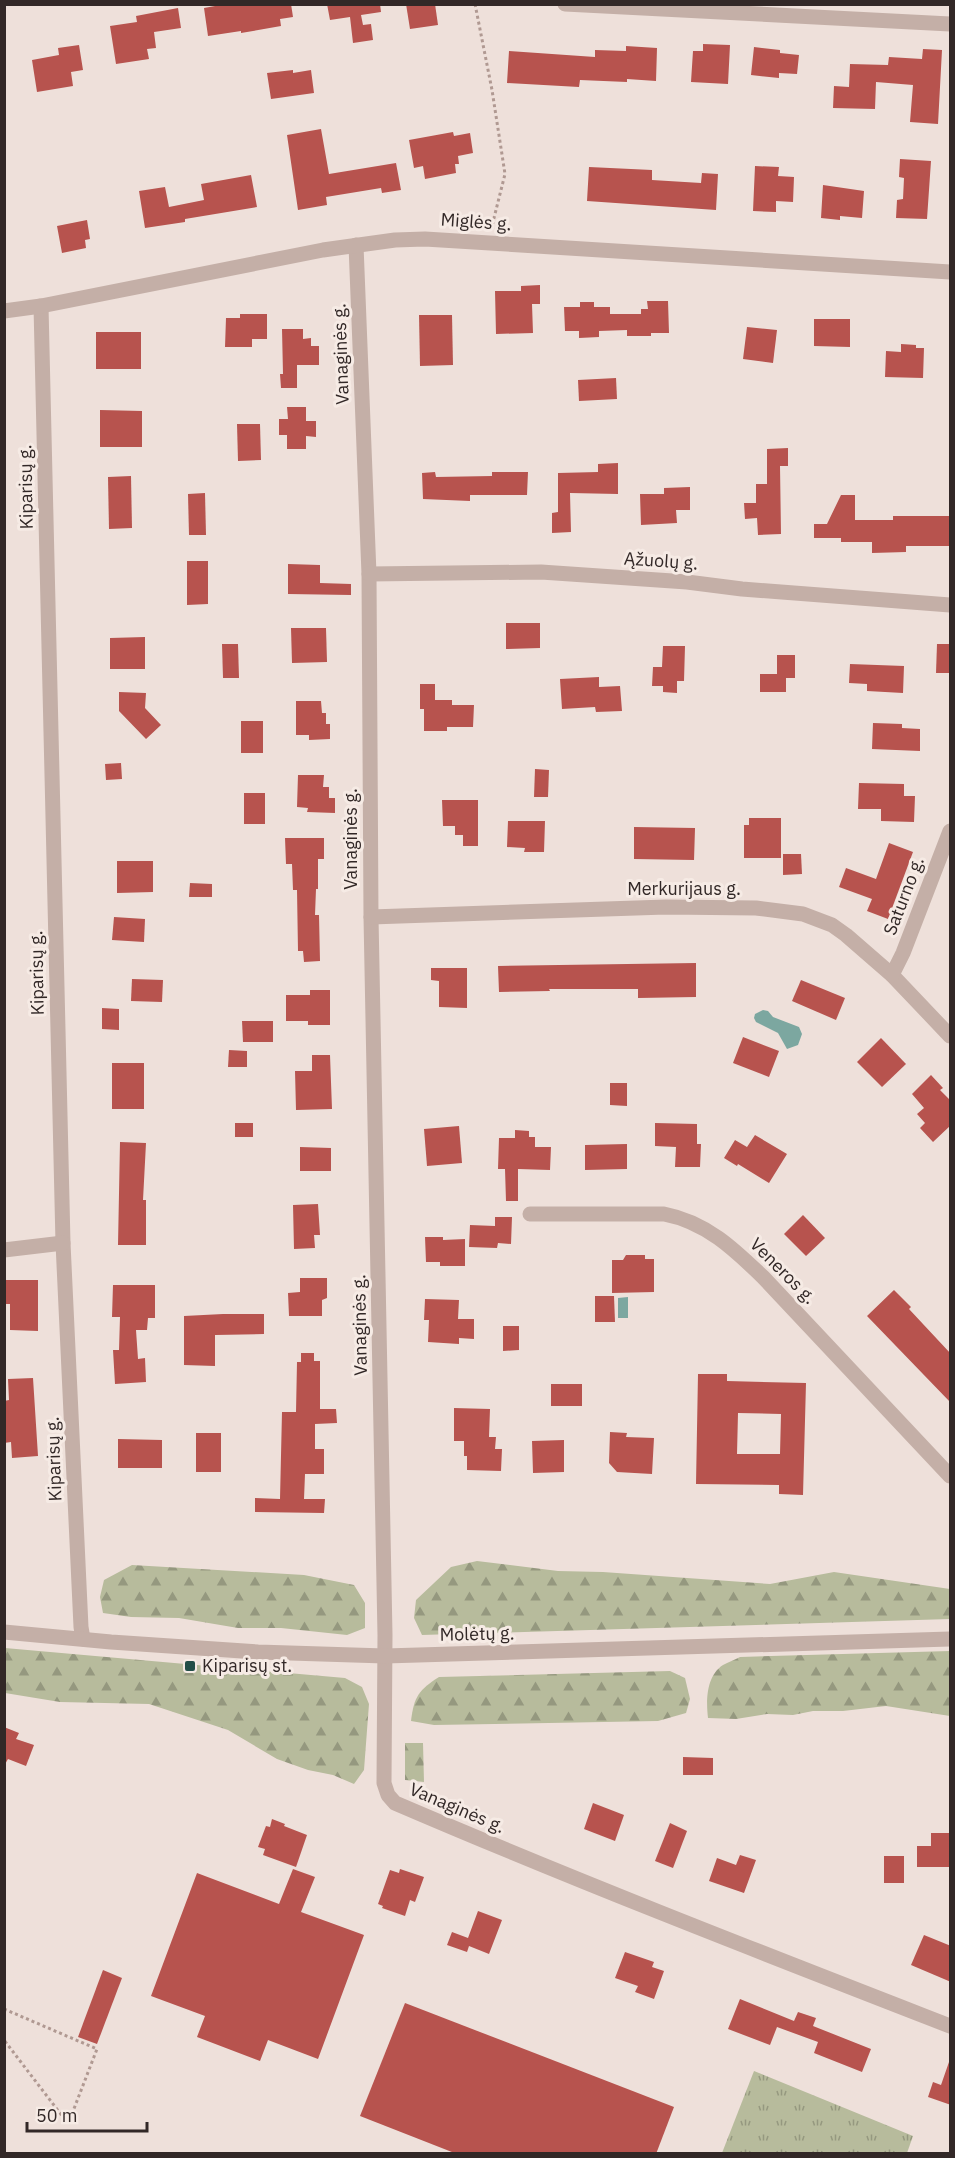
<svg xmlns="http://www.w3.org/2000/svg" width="955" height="2158" viewBox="0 0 955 2158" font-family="'IBM Plex Sans',sans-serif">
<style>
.grass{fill:url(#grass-tufts)}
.forest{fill:url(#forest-firs)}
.water{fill:#7ca7a0}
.building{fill:#b7534e;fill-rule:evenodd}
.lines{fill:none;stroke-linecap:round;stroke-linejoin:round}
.path{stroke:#b09992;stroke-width:3;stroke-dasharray:3 3;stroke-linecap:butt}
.minor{stroke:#c4afa7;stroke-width:15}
.poi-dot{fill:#224e48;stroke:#f6ebe5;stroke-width:2}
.labels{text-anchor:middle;stroke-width:6;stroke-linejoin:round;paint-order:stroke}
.street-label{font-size:18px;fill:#322827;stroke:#f6ebe5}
.poi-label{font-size:18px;fill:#322827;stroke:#f6ebe5;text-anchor:start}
</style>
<defs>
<pattern id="grass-tufts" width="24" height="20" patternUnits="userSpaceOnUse" patternTransform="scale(1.5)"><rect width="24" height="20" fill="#b7bb9c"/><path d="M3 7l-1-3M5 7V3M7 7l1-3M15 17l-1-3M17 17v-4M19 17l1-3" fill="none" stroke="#95987f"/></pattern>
<pattern id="forest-firs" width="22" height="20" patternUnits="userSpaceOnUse" patternTransform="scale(1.5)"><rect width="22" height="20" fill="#b7bb9c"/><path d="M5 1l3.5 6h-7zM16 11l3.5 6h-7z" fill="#95987f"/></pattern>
</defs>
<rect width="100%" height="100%" fill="#eee0da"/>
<path class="grass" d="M754 2071 913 2136 907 2153H722Z"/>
<g class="forest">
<path d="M477 1561 558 1571 603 1572 770 1584 834 1572 950 1589V1619L422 1635 414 1618 416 1600 451 1567Z"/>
<path d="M132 1565 304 1575 354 1585 365 1603V1628L347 1635 281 1628H238L179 1618 131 1617 103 1613 100 1597 104 1580Z"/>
<path d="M5 1648 345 1678 362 1687 369 1704 364 1770 354 1784 333 1775 308 1770 277 1759 228 1730 149 1704 60 1702 5 1693Z"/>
<path d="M950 1651V1716L886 1706 843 1711H813L793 1715 767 1714 736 1719 708 1718C706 1701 706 1676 723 1665 728 1662 735 1660 740 1657Z"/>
<path d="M670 1671 685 1678 690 1699 686 1713 658 1721 434 1725 411 1721C414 1696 419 1690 439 1677Z"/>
<path d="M405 1743H423L424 1782 405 1780Z"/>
</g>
<g class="water">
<path d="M763 1010 768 1011 773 1017 799 1027 802 1034 798 1045 787 1049 778 1033 756 1022 754 1018 755 1014Z"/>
<path d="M628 1297V1318H618V1298Z"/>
</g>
<g class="building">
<path d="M226 4H291L293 17 280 19 281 26 241 33V31L208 36 204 8Z"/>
<path d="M327 4H380L381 12 361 15 363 25 371 24 373 40 353 43 350 17 330 20Z"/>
<path d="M406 4H435L438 25 410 29Z"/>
<path d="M178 8 181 28 154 32 156 48 147 49 149 59 116 64 110 26 137 22 136 16Z"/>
<path d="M703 44 730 45 728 84 691 82 693 51H703Z"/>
<path d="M79 45 83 70 71 72 73 86 37 92 32 60 59 55 58 48Z"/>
<path d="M626 46 657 48 656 81 627 79V82L580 80 579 87 507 83 509 51 595 57V50L626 51Z"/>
<path d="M754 47 780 50V53L799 55 797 74 779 73V78L751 75Z"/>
<path d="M923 49 942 50 938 124 910 122 913 85 876 82 875 109 833 108 834 86 849 87 850 64 888 65 889 57 922 59Z"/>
<path d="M293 70V73L311 70 314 93 271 99 267 73Z"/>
<path d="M321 129 329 174 396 163 401 190 382 193 381 188 326 197 327 205 298 210 287 135Z"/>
<path d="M453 132 454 136 470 133 473 153 458 156 459 164H455L456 173 425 179 423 166 414 168 409 140Z"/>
<path d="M900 159 931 161 927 219 896 218 897 200 903 199 904 178 899 177Z"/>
<path d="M755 166 779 167 778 176 794 177 793 202 776 201V212L753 211Z"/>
<path d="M589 167 652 170V180L701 183 702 173 718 174 716 210 587 201Z"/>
<path d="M251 175 257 207 185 219V222L145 228 139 191 165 187 169 207 204 200 201 184Z"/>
<path d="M823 185 864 191 862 218 840 216V220L821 218Z"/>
<path d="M87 220 90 239 85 240 86 248 62 253 57 226Z"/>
<path d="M540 285V304H532L533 333 496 334 495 291H521V286Z"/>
<path d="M647 301H668L669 333H651V336H627V330L599 331V337L579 338V331H565L564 307H580V302H594V307H610V314H641V309H648Z"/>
<path d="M240 314H267V339H252V347H225L226 318H240Z"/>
<path d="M419 315H452L453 365 420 366Z"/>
<path d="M814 319H850V347L814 346Z"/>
<path d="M747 327 777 330 773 363 743 359Z"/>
<path d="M282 329H303V339L311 338V346H319V365H297V388H281L280 374H283Z"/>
<rect x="96" y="332" width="45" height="37"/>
<path d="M901 344 916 345V348H924L923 378 885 377 886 351 901 352Z"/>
<path d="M616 378 617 399 579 401 578 380Z"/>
<path d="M287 407H306V421H316V437L306 436V449H287V435H279V419H288Z"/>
<path d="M100 410 142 411V447H100Z"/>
<path d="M237 424H260L261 460 238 461Z"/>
<path d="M788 448V466H780L781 534 758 535 757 518 745 519 744 503H756V484H767V449Z"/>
<path d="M618 463V494L570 493 571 532 552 533V513L558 512V473L598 472V464Z"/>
<path d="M435 472 436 477 492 476V472H528L527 495H470V501L423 499 422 473Z"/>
<path d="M131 476 132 528 109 529 108 477Z"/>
<path d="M690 487V510H676L677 523 641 525 640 494H664V488Z"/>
<path d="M205 493 206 535H189L188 494Z"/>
<path d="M841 495H855V520H893V516H951V546H906V552L872 553V542H841V538H814V524H827Z"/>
<path d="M187 561H208V604L187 605Z"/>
<path d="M288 564 320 565V583L351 584V595L288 594Z"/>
<path d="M506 623H540V648L506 649Z"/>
<path d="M291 628H326L327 662 292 663Z"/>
<path d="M145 637V669H110V638Z"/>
<path d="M222 644H238L239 678H223Z"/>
<path d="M937 644H951V673H936Z"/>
<path d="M663 646H685L684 681H677V693L663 692V686H652L653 667H662Z"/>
<path d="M777 655H795V678H786V692H760V674H777Z"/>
<path d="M850 664 904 666 903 693 867 691V684L849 683Z"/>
<path d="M599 677V687L620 686 622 711 596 712 595 707 562 709 560 679Z"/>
<path d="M420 684H435V700H452V705H474L473 727H447V731H424V709H420Z"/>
<path d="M119 692 146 693 145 708 161 725 146 739 119 711Z"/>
<path d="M296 701H321L322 713H326V724H330V739L309 740V735H296Z"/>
<rect x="241" y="721" width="22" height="32"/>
<path d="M873 723 902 724V728L920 729V751L872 749Z"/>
<path d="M121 763 122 779 106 780 105 764Z"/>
<path d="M535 769 549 770 548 797H534Z"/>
<path d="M298 775H324L323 787H329V798H335V813L307 812 308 808 297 807Z"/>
<path d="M859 783 904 784V796H915L914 822 881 821V809H858Z"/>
<rect x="244" y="793" width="21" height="31"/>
<path d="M442 800H478V846H463V835H455V826H443Z"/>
<path d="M749 818H781V858H744V825H749Z"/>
<path d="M508 821H545L544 852H524L525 848 507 847Z"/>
<path d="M634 827 695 828 694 860 634 859Z"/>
<path d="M285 838H324V859H318V889H316L315 915H319L320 961 304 962 303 951H298L297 890H293L292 864H286Z"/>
<path d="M889 843 913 852 888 919 867 911 872 899 839 887 846 868 876 879Z"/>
<path d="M783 854H801L802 874 783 875Z"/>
<path d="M117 861H153V892L117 893Z"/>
<path d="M190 883 212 884V897H189Z"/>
<path d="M114 917 145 919 144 942 112 940Z"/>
<path d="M696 963V997L638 998V989H549L550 991 499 992 498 966Z"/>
<path d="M431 968H467V1008L439 1007V981L431 980Z"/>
<path d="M132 979 163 980 162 1002 131 1001Z"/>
<path d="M801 980 845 998 836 1020 792 1001Z"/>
<path d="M310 990H330V1025H308V1021H286V995H310Z"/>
<path d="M102 1008 119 1009V1030L102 1029Z"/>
<path d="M242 1021H273V1042H243Z"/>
<path d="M743 1037 779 1051 769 1077 733 1063Z"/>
<path d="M881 1038 906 1064 882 1087 857 1062Z"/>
<path d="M229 1050 247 1051V1067H228Z"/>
<path d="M312 1055H330L332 1109 296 1110 295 1071H312Z"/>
<rect x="112" y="1063" width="32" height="46"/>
<path d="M931 1075 943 1088 940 1090 951 1101V1125L933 1142 920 1128 925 1123 917 1114 924 1108 912 1094Z"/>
<path d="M610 1083H627V1106L610 1105Z"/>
<rect x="235" y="1123" width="18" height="14"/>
<path d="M655 1123 697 1124V1144H701L700 1167H675L676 1147 655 1146Z"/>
<path d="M459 1126 462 1163 427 1166 424 1129Z"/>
<path d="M515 1130 529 1131V1137H535V1147H551L550 1170 518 1169V1201H506L505 1169H498L499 1138H515Z"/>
<path d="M755 1135 787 1154 769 1183 738 1164 737 1166 724 1158 735 1140 747 1147Z"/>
<path d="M120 1142 146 1143 143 1200H146V1245H118Z"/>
<path d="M627 1144V1169L585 1170V1145Z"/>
<path d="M300 1147 331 1148V1171H300Z"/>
<path d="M318 1204 320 1235H314L315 1248 294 1249 293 1205Z"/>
<path d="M803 1215 825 1238 806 1256 784 1234Z"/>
<path d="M495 1217H512L511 1244 498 1243 497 1248 469 1247 470 1225 495 1226Z"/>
<path d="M425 1237H443V1240L465 1239V1266H440V1262H426Z"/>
<path d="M626 1255H645V1259H654V1292L612 1293V1260H623Z"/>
<path d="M300 1278H327V1298L322 1300V1316H289L288 1293 300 1292Z"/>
<path d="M4 1280H38V1331L10 1330V1304H4Z"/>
<path d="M113 1285H155V1318H148L147 1330H136L138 1359 145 1358 146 1382 115 1384 113 1350H119L120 1317H112Z"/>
<path d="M894 1290 911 1307 909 1309 951 1354V1403L867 1316Z"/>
<path d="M595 1296H614L615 1322H595Z"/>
<path d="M425 1299 459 1300 458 1319H474V1339L459 1338V1344L428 1342 429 1320H424Z"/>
<path d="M223 1314H264V1334L215 1335V1366L184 1365V1316Z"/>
<path d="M503 1326H519V1350L503 1351Z"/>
<path d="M301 1353H314V1361H320V1409H336L337 1423 315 1424V1449H324V1474H305L304 1499H325L324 1513 255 1512V1498L280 1499 282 1412H296L297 1362H301Z"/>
<path d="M698 1374H727V1381L806 1383 803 1495 779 1494V1485L696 1484ZM738 1413 781 1414 780 1454H737Z"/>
<path d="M33 1378 38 1456 12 1458 11 1442 4 1443V1401L9 1400 8 1379Z"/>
<rect x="551" y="1384" width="31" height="22"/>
<path d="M454 1408 490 1409 489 1437H496L495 1449H502L501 1471 467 1470V1456H464V1441H454Z"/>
<path d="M610 1432 627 1433 626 1437 654 1438 652 1474 617 1472 609 1463Z"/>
<rect x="196" y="1433" width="25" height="39"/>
<path d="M118 1439 162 1440V1468H118Z"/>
<path d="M564 1440V1472L533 1473 532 1441Z"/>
<path d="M4 1727 19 1733 16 1739 34 1745 26 1766 8 1759 4 1766Z"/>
<path d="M683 1757 713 1758V1775H683Z"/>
<path d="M593 1803 624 1815 615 1841 584 1829Z"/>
<path d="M272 1819 285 1824 284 1826 307 1835 296 1867 263 1855 265 1849 258 1847 266 1826 270 1827Z"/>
<path d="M670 1823 687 1831 673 1868 655 1861Z"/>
<path d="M931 1833H951V1867H917V1846H931Z"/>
<path d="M740 1855 756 1860 744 1893 709 1881 717 1858 736 1865Z"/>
<rect x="884" y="1856" width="20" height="27"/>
<path d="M293 1869 315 1877 301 1912 364 1935 318 2059 268 2040 260 2061 197 2037 205 2016 151 1996 197 1873 279 1904Z"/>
<path d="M400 1869 424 1877 415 1902 410 1900 405 1916 382 1908 383 1906 378 1904 390 1870 399 1873Z"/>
<path d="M478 1911 502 1920 489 1954 469 1946 467 1952 447 1945 452 1932 468 1938Z"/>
<path d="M924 1935 951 1946V1982L911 1965Z"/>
<path d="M625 1952 654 1962 652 1967 664 1971 654 1999 635 1992 638 1986 615 1978Z"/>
<path d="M103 1970 122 1978 97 2044 78 2037Z"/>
<path d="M740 1999 794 2021 798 2012 816 2018 813 2026 871 2049 862 2072 814 2053 818 2042 777 2027 770 2045 728 2029Z"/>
<path d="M405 2003 674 2107 656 2154H457L360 2116Z"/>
<path d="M949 2062H951V2105L928 2097 933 2082 941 2085Z"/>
</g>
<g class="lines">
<g class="path">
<path d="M475 4 492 90 505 174 491 230"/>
<path d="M4 2009 97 2049 70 2119 63 2117 4 2040"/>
</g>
<g class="minor">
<path d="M565 4 950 24"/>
<path d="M356 245 369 574 371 917 385 1635 384 1783 388 1795 395 1803C579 1882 765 1954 950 2026"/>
<path d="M41 306 63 1243 81 1627 83 1639"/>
<path d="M4 311 41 306 323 250 395 240 425 239 950 272"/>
<path d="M369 574 541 572 687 582 742 589 950 605"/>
<path d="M371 917 666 907 756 908 803 914 832 925 846 935 892 975 950 1036"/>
<path d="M892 975 903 953 950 831"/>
<path d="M530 1214H664C706 1222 734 1249 763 1277L950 1476"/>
<path d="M4 1250 63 1243"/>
<path d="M4 1632 111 1642 258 1652 385 1656 950 1639"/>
</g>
</g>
<rect class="poi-dot" x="184" y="1660" width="12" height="12" rx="3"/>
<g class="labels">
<g class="street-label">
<text transform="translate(476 222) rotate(4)" y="6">Miglės g.</text>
<text transform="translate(341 354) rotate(-92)" y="6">Vanaginės g.</text>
<text transform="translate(26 487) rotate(-91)" y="6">Kiparisų g.</text>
<text transform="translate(661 561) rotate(4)" y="6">Ąžuolų g.</text>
<text transform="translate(351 839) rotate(-90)" y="6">Vanaginės g.</text>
<text x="684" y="895">Merkurijaus g.</text>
<text transform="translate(904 896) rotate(-69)" y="6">Saturno g.</text>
<text transform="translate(37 973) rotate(-91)" y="6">Kiparisų g.</text>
<text transform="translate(783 1271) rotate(45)" y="6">Veneros g.</text>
<text transform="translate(360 1325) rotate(-91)" y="6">Vanaginės g.</text>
<text transform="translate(54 1459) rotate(-92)" y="6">Kiparisų g.</text>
<text transform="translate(477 1634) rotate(-1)" y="6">Molėtų g.</text>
<text transform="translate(457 1808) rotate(23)" y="6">Vanaginės g.</text>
</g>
<g class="poi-label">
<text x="202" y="1672">Kiparisų st.</text>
</g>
</g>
<rect width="955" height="2158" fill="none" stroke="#322827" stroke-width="12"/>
<path d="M27 2122v9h120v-9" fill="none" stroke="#322827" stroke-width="3"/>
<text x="36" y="2122" font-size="18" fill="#322827" stroke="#f6ebe5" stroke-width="4.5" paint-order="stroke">50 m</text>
</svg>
